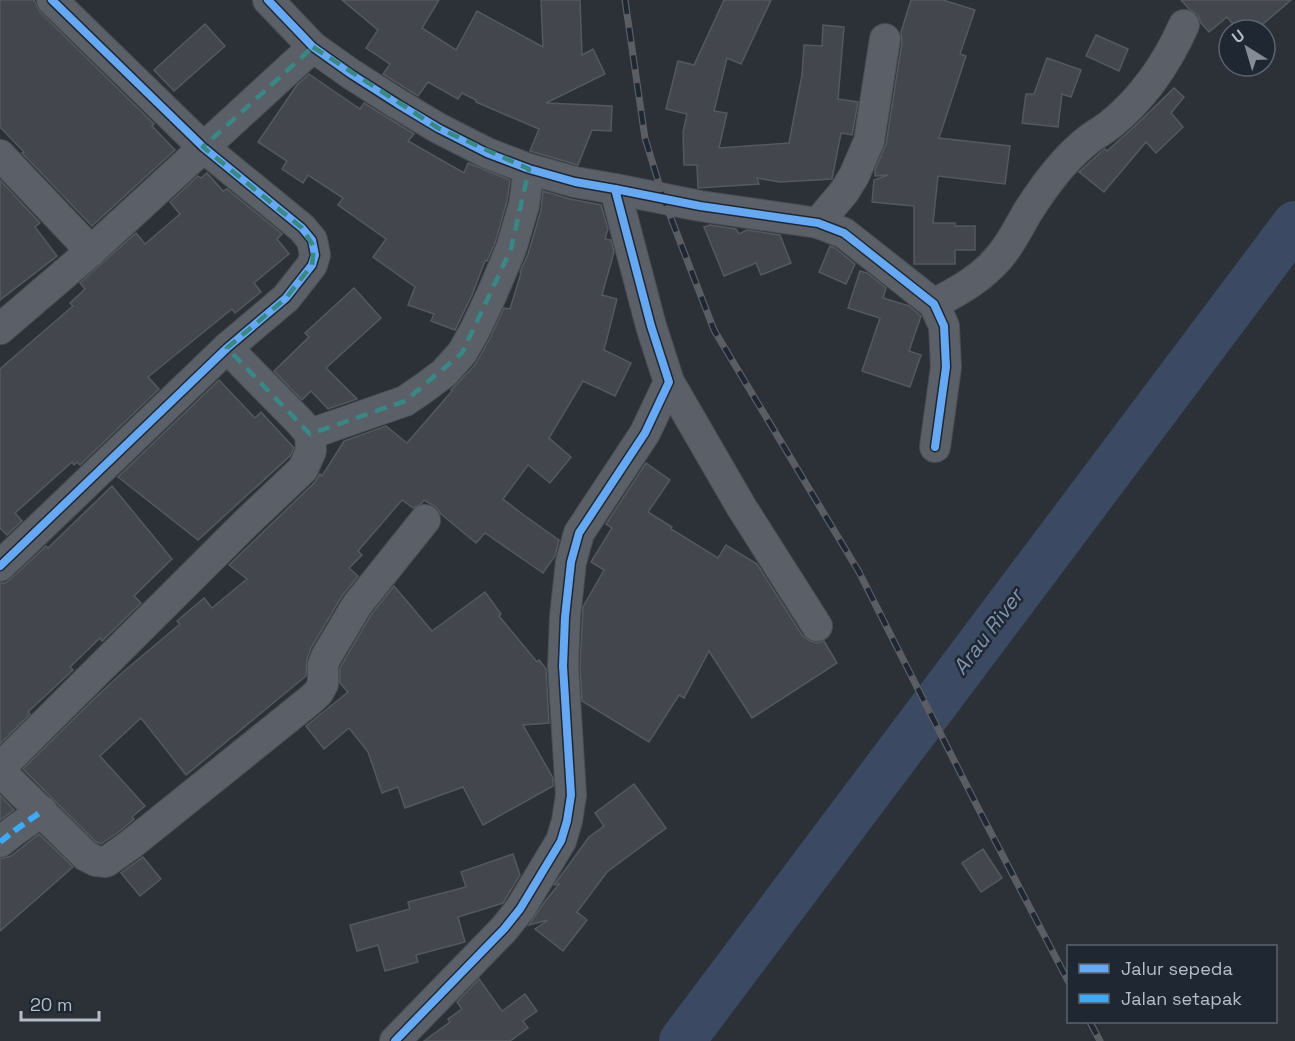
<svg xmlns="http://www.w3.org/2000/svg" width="1295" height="1041" viewBox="0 0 1295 1041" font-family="'Space Grotesk',sans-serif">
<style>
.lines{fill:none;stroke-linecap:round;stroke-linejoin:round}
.river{stroke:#3b4a62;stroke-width:46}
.building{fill:#43474d;stroke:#54585f;stroke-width:1.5}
.minor-casing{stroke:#4a4d53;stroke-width:32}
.minor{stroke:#5b5f67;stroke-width:30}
.rail-casing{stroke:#5a5e64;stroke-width:7}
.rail{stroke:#1f2733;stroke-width:4.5;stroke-dasharray:14;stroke-linecap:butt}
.quiet{stroke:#3fa9f5;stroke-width:6;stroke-dasharray:12 6;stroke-linecap:butt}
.cycleway-casing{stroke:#1f2733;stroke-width:11}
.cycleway{stroke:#66a8f1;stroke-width:8}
.marked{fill:none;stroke:#398885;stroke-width:4.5;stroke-dasharray:12 8;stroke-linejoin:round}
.labels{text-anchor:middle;stroke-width:5;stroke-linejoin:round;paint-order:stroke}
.water-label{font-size:21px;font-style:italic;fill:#7f93af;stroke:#1f2733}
</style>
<rect width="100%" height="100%" fill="#2c3138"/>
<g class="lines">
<path class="river" d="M682 1041 1295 224"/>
</g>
<g class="building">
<path d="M0 0H34L40 12 154 124 152 126 175 150 92 226 22 153 24 152 0 127Z"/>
<path d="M342 0H439L422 28 456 50 477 11 543 47 541 0H580L582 55 593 49 605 74 546 103 612 106 611 131 592 130 578 165 530 151 539 129 476 102V100L462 93 458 99 428 82 418 96 383 74 390 64 366 48 378 30Z"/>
<path d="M724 0H771L741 64 727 58 714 111 727 113 719 148 789 143 802 75 804 45 822 46 823 25 844 27 838 99 858 102 852 135 841 133 832 179 780 182 757 178 759 184 698 188 697 165H684L683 132 687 114 666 109 678 61 694 65Z"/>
<path d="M911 0H943L975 10 960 54 966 56 939 138 1010 146 1005 184 938 176 933 223H955V226H975V250H955V264H914V206L872 202 874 180 888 175 875 176V170L886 144 902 42 901 32Z"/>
<path d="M1181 0H1291L1256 30H1238L1227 17 1209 32 1201 23 1198 15 1189 9Z"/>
<path d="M205 24 225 46 174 91 154 70Z"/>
<path d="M1096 35 1128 49 1119 71 1086 56Z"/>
<path d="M1047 58 1081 70 1071 97 1062 94 1058 127 1022 123 1026 94H1034Z"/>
<path d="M309 74 360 109 364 103 414 134 408 141 464 173 468 163 510 180 507 201 495 243 487 261H485L472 295 455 330 431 321 434 314 408 305 415 287 373 257 386 239 338 205 343 198 308 175 303 183 282 169 287 161 258 142 297 85Z"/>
<path d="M1174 88 1184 97 1171 113 1183 127 1156 153 1146 142 1104 192 1079 172 1102 151 1105 149 1107 151 1135 126Z"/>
<path d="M207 173 223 191 227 189 282 234 277 239 289 254 254 283 261 292 235 313 232 309 148 377 159 389 80 465 77 462 74 465 72 462 15 513 22 521 7 535 0 528V369L73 306 70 303 85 289 80 283 136 233 145 244 180 214 170 202 198 176 201 178Z"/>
<path d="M0 180 40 223 35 227 57 256 0 300Z"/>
<path d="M543 191 570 199 601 205 608 229 605 239 611 240 614 252 602 295 617 299 604 350 631 363 615 396 583 381 549 438 571 457 550 483 528 465 503 499 521 513 559 540 555 556 543 573 485 533 476 543 441 514 436 507 424 500 421 504 413 508 402 500 358 551 362 555 349 568 358 576 342 596 311 648 307 659 306 676 186 775 141 718 100 756 145 806 132 817 134 819 120 831 101 844 96 842 23 769 97 696 123 672 180 624 177 621 204 598 212 608 247 579 229 565 315 482 320 474 322 476 344 441 386 426 407 443 452 391 451 390 475 365 490 338 504 308 510 309 521 273 520 272 528 254 541 210Z"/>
<path d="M710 225 736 229 739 234 747 230 780 235 791 263 761 275 756 263 724 276 704 227Z"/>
<path d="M830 246 835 248 855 264 846 284 819 272Z"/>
<path d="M860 271 867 273 886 288 883 298 909 306 921 316 909 351 921 355 910 387 862 371 880 318 848 308Z"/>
<path d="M354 288 381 318 326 368 357 399 328 409 311 391 302 400 274 371 309 337 305 333Z"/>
<path d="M219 380 255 418 261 412 294 448 290 456 198 540 118 477Z"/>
<path d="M646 463 670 480 648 512 672 527 671 529 718 558 726 545 757 564 802 635 810 641 817 643 824 641 837 663 752 718 709 651 684 698 679 695 649 742 582 701 580 666 583 607 604 570 591 562 612 528 606 524Z"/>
<path d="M112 486 172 559 134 596 141 603 102 641 100 638 70 667 73 670 28 712 30 714 0 744V583H5L12 578 46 546 48 548Z"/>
<path d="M394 586 432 631 485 592 501 614 499 616 537 662 539 660 546 669 549 723 523 725 553 778V786L483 825 463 787 405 808 398 787 382 793 368 752 349 728 324 749 306 726 348 692 340 683V668L342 664 371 615Z"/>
<path d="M634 784 666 828 607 872 577 912 587 920 563 951 535 929 548 920 529 925 543 904 559 884 554 885 557 881 589 837 604 826 595 813Z"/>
<path d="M0 795 14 810 0 820Z"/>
<path d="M39 834 73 867 0 931V859L11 856Z"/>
<path d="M983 849 1002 878 981 892 962 863Z"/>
<path d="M513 854 520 875 503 903 458 917 465 942 416 955 418 962 385 971 378 945 357 951 350 925 410 909 408 902 466 887 461 872Z"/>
<path d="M143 857 161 879 140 896 121 873Z"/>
<path d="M479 979 502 1011 525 994 537 1011 523 1021 528 1028 510 1041H424L450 1022 448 1019 462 1009 457 1002Z"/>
</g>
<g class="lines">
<g class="minor-casing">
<g id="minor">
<path d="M268 0 313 47 351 74 398 104 438 128 487 153 529 169 575 182 615 189 700 206 818 223 844 233 934 304 944 326 946 367 935 447"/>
<path d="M0 155 91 251"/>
<path d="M818 223 844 192 854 176 869 141 885 39"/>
<path d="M934 304C954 293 974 283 991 266 1007 251 1016 232 1027 213 1037 197 1049 180 1062 165 1071 155 1081 145 1092 137 1098 133 1105 129 1111 124 1143 98 1167 63 1184 25"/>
<path d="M0 329 91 251 313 47"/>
<path d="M669 382 742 508 817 626"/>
<path d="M310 434 405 401 424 388 444 373 462 353 475 330 491 296 511 249 524 205 529 169"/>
<path d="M0 566 227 348 286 298 312 265 315 255 312 240 302 228 203 147 52 0"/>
<path d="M0 768 246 523 303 469 311 451 310 434 299 421 227 348"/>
<path d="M0 771 86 856 96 861 106 862 130 845 309 701 318 693 323 684V665L326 657 357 605 425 520"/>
<path d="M0 842 14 831 42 811"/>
<path d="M395 1041 504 929 520 909 561 841 567 821 571 795 563 666 565 617 571 562 579 533 645 433 669 382 651 326 615 189"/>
</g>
</g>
<use href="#minor" class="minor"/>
<g class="rail-casing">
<g id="rail">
<path d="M625 0 645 138 664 200 714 330 859 572 977 806 1068 981"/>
<path d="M1090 1022 1100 1041"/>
</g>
</g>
<use href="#rail" class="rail"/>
<path class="quiet" d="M0 842 14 831 42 811"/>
<g class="cycleway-casing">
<g id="cycleway">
<path d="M268 0 313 47 351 74 398 104 438 128 487 153 529 169 575 182 615 189 700 206 818 223 844 233 934 304 944 326 946 367 935 447"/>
<path d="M0 566 227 348 286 298 312 265 315 255 312 240 302 228 203 147 52 0"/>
<path d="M395 1041 504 929 520 909 561 841 567 821 571 795 563 666 565 617 571 562 579 533 645 433 669 382 651 326 615 189"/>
</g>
</g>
<use href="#cycleway" class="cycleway"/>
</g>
<path class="marked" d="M313 47 438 128 529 169 511 249 462 353 405 401 310 434 227 348 286 298 312 265 314 247 302 228 203 147Z"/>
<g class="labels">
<g class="water-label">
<text transform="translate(988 632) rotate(-53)" y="7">Arau River</text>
</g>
</g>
<rect x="1067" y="945" width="210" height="78" fill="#1f2733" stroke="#5b636f" stroke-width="1.5"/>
<rect x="1079" y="964" width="30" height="9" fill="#66a8f1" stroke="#5b636f" stroke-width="1.5"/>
<text x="1121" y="975" font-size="18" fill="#b6bdc9">Jalur sepeda</text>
<rect x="1079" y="994" width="30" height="9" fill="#3fa9f5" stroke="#5b636f" stroke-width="1.5"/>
<text x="1121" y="1005" font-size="18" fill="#b6bdc9">Jalan setapak</text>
<g transform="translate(1247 48) rotate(323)"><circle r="28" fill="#1f2733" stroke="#5b636f" stroke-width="1.5"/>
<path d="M0-4.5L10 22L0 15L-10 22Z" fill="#868c96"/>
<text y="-9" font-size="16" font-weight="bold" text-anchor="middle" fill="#b6bdc9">U</text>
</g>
<path d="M21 1011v9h78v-9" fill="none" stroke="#b6bdc9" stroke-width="3"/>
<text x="30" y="1011" font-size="18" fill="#b6bdc9" stroke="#1f2733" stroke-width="4.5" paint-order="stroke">20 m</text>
</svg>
